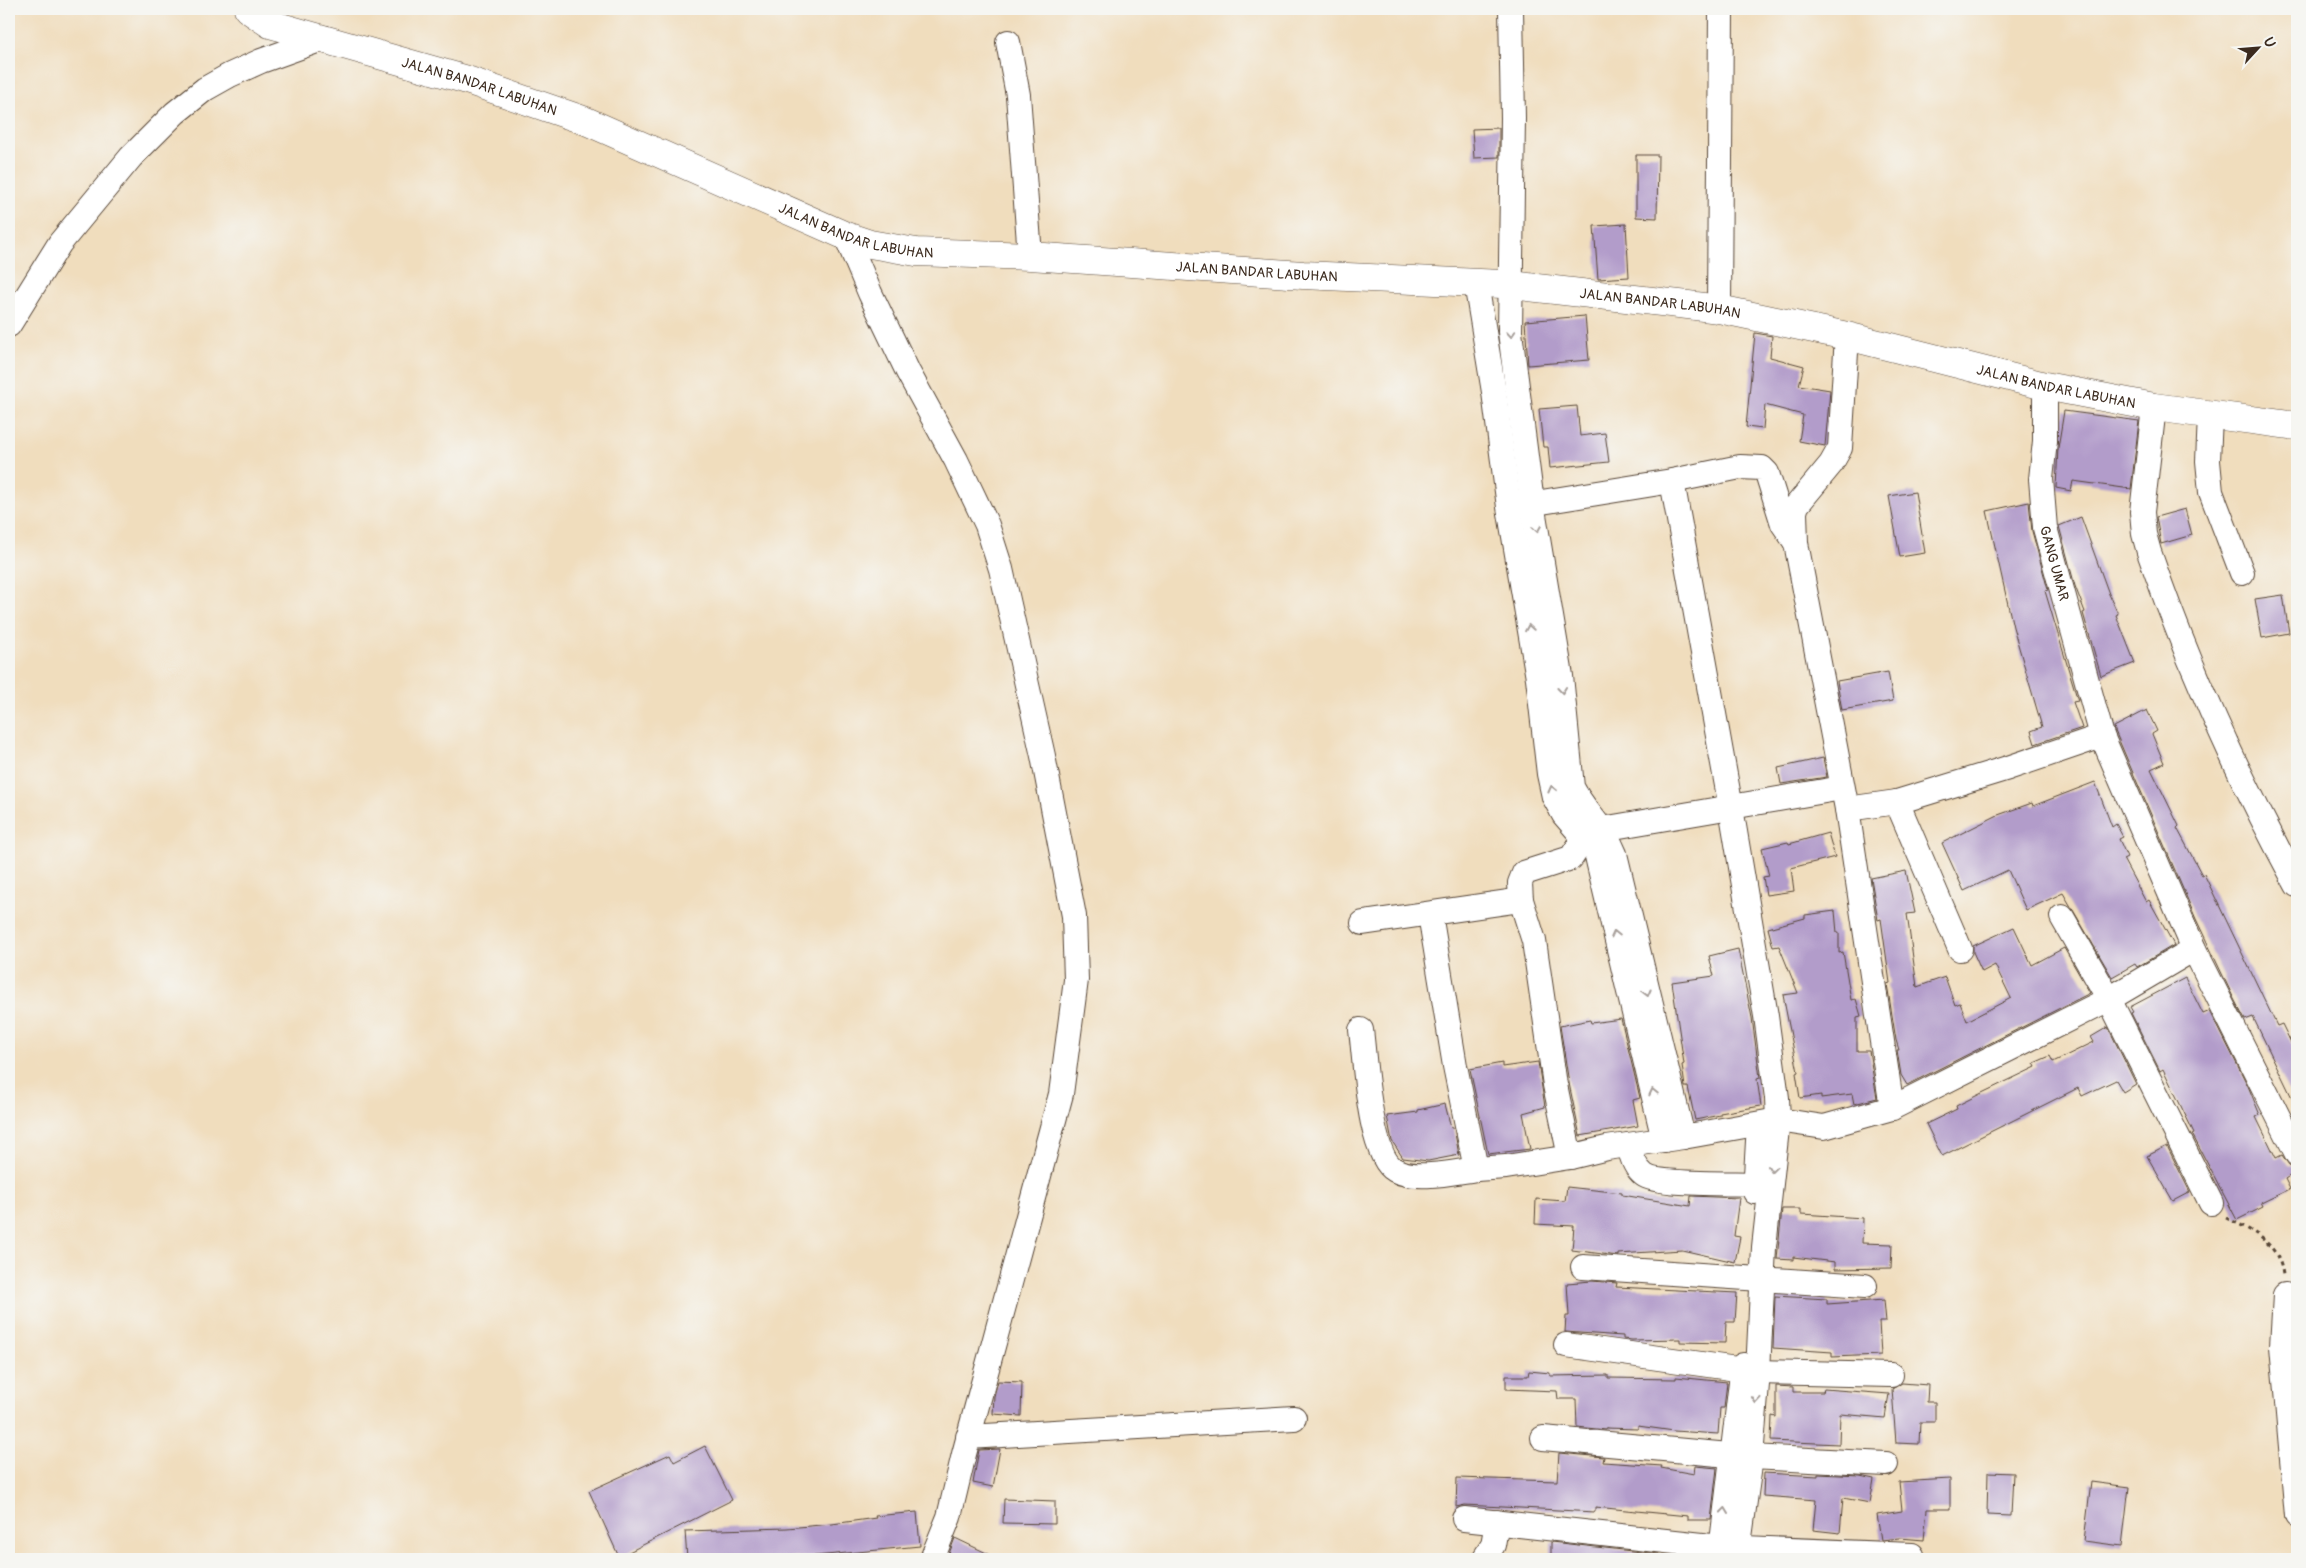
<svg xmlns="http://www.w3.org/2000/svg" width="2306" height="1568" viewBox="0 0 2306 1568" font-family="Pangolin,sans-serif">
<style>
.building{fill:#b29cca}
.lines{fill:none;stroke-linecap:round;stroke-linejoin:round}
.minor-casing{stroke:#564536;stroke-width:26}
.secondary-casing{stroke:#564536;stroke-width:29}
.path{stroke:#564536;stroke-width:3;stroke-dasharray:4 4;stroke-linecap:butt}
.minor{stroke:#fff;stroke-width:24}
.secondary{stroke:#fff;stroke-width:28}
.oneway{stroke:#a79f9a}
.labels{text-anchor:middle;stroke-width:4;stroke-linejoin:round;paint-order:stroke}
.street-label{font-size:14px;fill:#3b2a1e;stroke:#f6f6f2}
</style>
<rect width="100%" height="100%" fill="#f6f6f2"/>
<filter id="ink" filterUnits="userSpaceOnUse"><feTurbulence type="fractalNoise" baseFrequency=".02" numOctaves="2"/><feDisplacementMap in="SourceGraphic" scale="10" xChannelSelector="R" yChannelSelector="G"/><feConvolveMatrix kernelMatrix="1 2 1 2 8 2 1 2 1" color-interpolation-filters="sRGB"/></filter>
<filter id="wash" filterUnits="userSpaceOnUse"><feTurbulence type="fractalNoise" baseFrequency=".0096" numOctaves="4" result="noise"/><feDisplacementMap in="SourceGraphic" scale="20" xChannelSelector="R" yChannelSelector="G"/><feGaussianBlur stdDeviation="1.12" result="paint"/><feColorMatrix in="noise" values="0 0 0 0 0 0 0 0 0 0 0 0 0 0 0 0 0 1.4 0 .05"/><feComposite in="paint" operator="in"/></filter>
<g filter="url(#wash)">
<rect width="100%" height="100%" fill="#f0ddbd"/>
<g id="blocks">
<g class="building">
<path d="M1499 128V157L1474 158 1472 129Z"/>
<path d="M1636 155H1658L1657 218 1636 217Z"/>
<path d="M1626 224 1629 277 1598 279 1594 226Z"/>
<path d="M1585 316 1589 360 1528 365 1525 321Z"/>
<path d="M1755 333 1772 336 1770 357 1804 366 1799 385 1830 390 1825 446 1799 441 1803 415 1765 405 1763 429 1746 427Z"/>
<path d="M1577 406 1580 436 1605 433 1609 462 1550 468 1548 447H1543L1539 409Z"/>
<path d="M2064 411 2139 421 2131 489 2073 481 2071 491 2056 488 2058 448Z"/>
<path d="M1915 492 1925 553 1900 557 1889 496Z"/>
<path d="M2029 502 2032 531 2048 590 2045 591 2078 701 2073 702 2082 728 2035 744 2031 731 2042 727 2013 627 1987 511Z"/>
<path d="M2185 509 2192 535 2161 544 2156 517Z"/>
<path d="M2081 517 2109 594 2118 614 2116 615 2135 663 2101 676 2083 613 2085 612 2075 586 2059 526Z"/>
<path d="M2283 595 2289 633 2262 638 2255 599Z"/>
<path d="M1888 672 1893 701 1842 710 1837 681Z"/>
<path d="M2147 710 2157 731 2152 734 2164 763 2151 769 2179 826 2177 828 2202 875 2204 874 2277 1026 2282 1024 2297 1055V1108L2253 1017 2245 1020 2234 999 2196 919 2115 731 2114 727Z"/>
<path d="M1823 758 1827 777 1781 784 1778 768Z"/>
<path d="M2095 782 2112 827 2116 824 2123 837 2119 839 2127 857 2123 859 2146 902 2149 900 2174 945 2137 967 2135 964 2112 977 2063 893 2026 910 2008 870 1964 891 1942 843 1998 815 2032 803 2033 806Z"/>
<path d="M1828 833 1835 857 1791 868 1794 891 1766 895 1763 877 1769 876 1762 848 1788 842 1789 844Z"/>
<path d="M1906 871 1915 913 1907 914 1917 987 1945 977 1955 1005 1960 1003 1967 1021 2011 998 1995 965 1982 972 1973 952V946L2014 927 2032 965 2064 948 2090 993 1907 1085 1901 1075 1897 1050H1899L1896 1040 1887 984 1890 983 1881 919 1878 920 1871 878Z"/>
<path d="M1835 911 1837 933H1839V953L1843 952 1851 1000 1856 999 1861 1016 1857 1017V1051H1869L1877 1098 1854 1104 1852 1094 1821 1098V1095L1800 1098 1796 1073 1798 1072 1783 995 1798 993 1779 946 1773 947 1768 928 1805 918V915Z"/>
<path d="M1738 949 1752 1018 1760 1078 1757 1079 1761 1106 1720 1113V1115L1695 1120 1688 1087H1685L1682 1065 1684 1064 1672 982 1714 976 1709 956Z"/>
<path d="M2185 978 2203 1014 2210 1011 2248 1086 2260 1115 2256 1117 2276 1158 2282 1155 2289 1165 2296 1168 2297 1171 2285 1179 2290 1189 2261 1203 2263 1207 2237 1220 2192 1134 2194 1133 2163 1069 2160 1071 2131 1013 2133 1012 2130 1007Z"/>
<path d="M1621 1019 1640 1098 1633 1100 1638 1126 1580 1136 1569 1083 1560 1026 1590 1020 1591 1023Z"/>
<path d="M2108 1027 2136 1084 2123 1092 2116 1080 2082 1096 2078 1088 1942 1156 1926 1124 1957 1109 1956 1106 1984 1092 2036 1067 2034 1063 2050 1056 2053 1062 2094 1042 2091 1037Z"/>
<path d="M1538 1062 1545 1107 1523 1113 1530 1149 1488 1154 1470 1069 1502 1063V1067Z"/>
<path d="M1445 1104 1451 1128H1454L1459 1155 1428 1161 1403 1158 1392 1141 1387 1116 1418 1112V1110Z"/>
<path d="M2167 1146 2190 1192 2173 1201 2147 1156Z"/>
<path d="M1567 1187 1622 1193V1195L1690 1206 1691 1196 1739 1198 1734 1236 1740 1237 1735 1262 1682 1250 1618 1254V1256L1572 1250 1574 1226 1535 1224 1536 1199 1565 1201Z"/>
<path d="M1782 1209H1801V1214L1863 1218 1862 1243 1892 1244 1891 1268 1835 1269V1262L1793 1257V1260L1777 1259Z"/>
<path d="M1592 1281 1617 1283 1616 1287 1737 1293 1735 1322H1726L1725 1343 1680 1342V1339L1632 1340 1623 1339V1336L1565 1332 1566 1316H1569L1567 1283Z"/>
<path d="M1775 1296 1827 1299V1304L1884 1300 1886 1322H1879L1881 1355 1832 1357V1352L1773 1348Z"/>
<path d="M1529 1371 1550 1373V1376L1608 1375V1378L1676 1379V1377L1727 1382 1724 1408H1720L1718 1434 1674 1431 1638 1426V1429L1606 1428V1430L1577 1427 1576 1399H1558L1557 1391 1506 1389V1376H1528Z"/>
<path d="M998 1381 1022 1382 1021 1416 993 1414 994 1396Z"/>
<path d="M1902 1383 1928 1385 1927 1402H1935V1422H1920L1919 1444 1896 1443 1892 1389Z"/>
<path d="M1776 1386 1793 1387V1392H1823L1824 1389 1889 1394 1885 1418 1840 1414 1839 1444 1771 1441 1772 1416 1776 1417Z"/>
<path d="M705 1446 732 1500 619 1557 589 1491 670 1454 674 1462Z"/>
<path d="M1000 1449 993 1487 973 1483 979 1450Z"/>
<path d="M1559 1453 1604 1457 1603 1462 1662 1466 1661 1468 1694 1474 1695 1466 1717 1468 1711 1520H1688V1516L1595 1507V1512L1465 1505 1456 1507 1457 1478 1557 1481Z"/>
<path d="M1988 1472 2013 1473 2011 1516 1987 1515Z"/>
<path d="M1764 1473 1818 1476V1474L1860 1476 1874 1479 1870 1503 1843 1498 1840 1533 1813 1530 1816 1500 1763 1496Z"/>
<path d="M1950 1479V1509H1927L1924 1540 1900 1538 1881 1540 1877 1515 1902 1511 1899 1482Z"/>
<path d="M2091 1482 2129 1487 2122 1546 2084 1541Z"/>
<path d="M1004 1499 1055 1501V1524L1003 1523Z"/>
<path d="M917 1512 920 1546 784 1559H687L685 1531 787 1528 832 1524 876 1518 875 1516Z"/>
<path d="M955 1538 999 1559H947Z"/>
<path d="M1551 1542 1659 1554 1658 1559H1551Z"/>
</g>
</g>
</g>
<g filter="url(#ink)">
<use href="#blocks" fill-opacity="0" stroke="#564536" stroke-width="1"/>
<g class="lines">
<g class="minor-casing">
<g id="minor">
<path d="M1511 9 1513 118 1510 332 1532 503 1561 676 1572 787C1584 811 1605 828 1615 854L1683 1137"/>
<path d="M1008 42 1018 95 1030 256"/>
<path d="M846 236 870 293 908 372 956 460 987 525 1001 569 1043 756 1074 916 1076 980 1061 1094 964 1454 949 1517 932 1559"/>
<path d="M1476 283 1494 392 1509 507 1538 678 1549 774 1554 797 1564 815 1596 852 1664 1140"/>
<path d="M1719 309 1721 9"/>
<path d="M9 325 60 243 131 157 175 113 205 89 230 75 261 61 325 38"/>
<path d="M1847 336 1840 448 1831 464 1797 505 1795 512 1796 543 1847 809 1892 1108"/>
<path id="s1" d="M2045 386V441L2041 479 2045 528 2102 736 2194 949 2297 1154"/>
<path d="M2154 407 2142 512 2144 534 2149 552C2189 668 2239 778 2297 885"/>
<path d="M2210 416 2208 461 2211 492 2242 573"/>
<path d="M1672 481 1731 808 1766 1016 1777 1098 1778 1120 1764 1247 1758 1372 1751 1457 1737 1559"/>
<path d="M1517 506 1672 481 1740 467 1762 468 1767 473 1783 524 1794 540"/>
<path d="M1897 802 2008 768 2102 736"/>
<path d="M1847 809 1897 802 1960 949"/>
<path d="M1521 900 1520 883 1524 873 1571 858 1585 837 1602 829 1842 788"/>
<path d="M1430 914 1455 1066 1476 1169 1506 1167 1570 1157"/>
<path d="M2062 917 2109 999 2211 1203"/>
<path d="M1363 923 1521 900 1534 941 1555 1085 1570 1157 1607 1148 1683 1137 1778 1120 1824 1127 1892 1108 2109 999 2194 949"/>
<path d="M1361 1030C1365 1059 1369 1156 1395 1170 1415 1181 1454 1172 1476 1169"/>
<path d="M1629 1145C1631 1156 1635 1168 1644 1175 1656 1185 1736 1183 1755 1184"/>
<path d="M1755 1192 1759 1124"/>
<path d="M1583 1267 1865 1286"/>
<path d="M2285 1295 2282 1346 2297 1516"/>
<path d="M1566 1345 1758 1372 1891 1375"/>
<path d="M968 1437 1294 1418"/>
<path d="M1543 1438 1751 1457 1886 1464"/>
<path d="M1464 1519 1721 1547 1912 1555"/>
<path d="M1484 1559 1493 1545 1497 1522"/>
<path d="M1720 1559 1743 1365"/>
</g>
</g>
<g class="secondary-casing">
<g id="secondary">
<path id="s2" d="M248 9 270 24 464 79 586 121 846 236 870 244 916 252 1030 256 1303 275 1502 284 1688 305 1719 309 1847 336 2045 386 2154 407 2297 426"/>
</g>
</g>
<path class="path" d="M2226 1218C2252 1230 2279 1243 2283 1275"/>
<use href="#minor" class="minor"/>
<use href="#secondary" class="secondary"/>
</g>
<defs><path id="oneway-chevron" d="M-2-3.5L2.5 0L-2 3.5" fill="none" stroke-width="1.6" stroke-linecap="round" stroke-linejoin="round" transform="scale(1.25)"/></defs>
<g class="oneway">
<use href="#oneway-chevron" transform="translate(1511 334) rotate(86)"/>
<use href="#oneway-chevron" transform="translate(1537 529) rotate(81)"/>
<use href="#oneway-chevron" transform="translate(1529 628) rotate(-99)"/>
<use href="#oneway-chevron" transform="translate(1562 690) rotate(84)"/>
<use href="#oneway-chevron" transform="translate(1552 789) rotate(-104)"/>
<use href="#oneway-chevron" transform="translate(1615 934) rotate(-103)"/>
<use href="#oneway-chevron" transform="translate(1647 993) rotate(76)"/>
<use href="#oneway-chevron" transform="translate(1653 1092) rotate(-103)"/>
<use href="#oneway-chevron" transform="translate(1772 1169) rotate(96)"/>
<use href="#oneway-chevron" transform="translate(1756 1400) rotate(95)"/>
<use href="#oneway-chevron" transform="translate(1725 1511) rotate(-83)"/>
</g>
</g>
<g class="labels">
<g class="street-label">
<text dy="5" stroke="none"><textPath href="#s2" startOffset="245">JALAN BANDAR LABUHAN</textPath></text>
<text dy="5" stroke="none"><textPath href="#s2" startOffset="650">JALAN BANDAR LABUHAN</textPath></text>
<text dy="5" stroke="none"><textPath href="#s2" startOffset="1055">JALAN BANDAR LABUHAN</textPath></text>
<text dy="5" stroke="none"><textPath href="#s2" startOffset="1460">JALAN BANDAR LABUHAN</textPath></text>
<text dy="5" stroke="none"><textPath href="#s2" startOffset="1865">JALAN BANDAR LABUHAN</textPath></text>
<text dy="5" stroke="none"><textPath href="#s1" startOffset="179">GANG UMAR</textPath></text>
</g>
</g>
<rect width="2306" height="1568" fill="none" stroke="#f6f6f2" stroke-width="30"/>
<g transform="translate(2258 48) rotate(64)" stroke="#f6f6f2" stroke-width="4" paint-order="stroke">
<path d="M0-4L9 19L0 12L-9 19Z" fill="#3b2a1e"/>
<text y="-8" font-size="14" font-weight="bold" text-anchor="middle" fill="#3b2a1e">U</text>
</g>
</svg>
